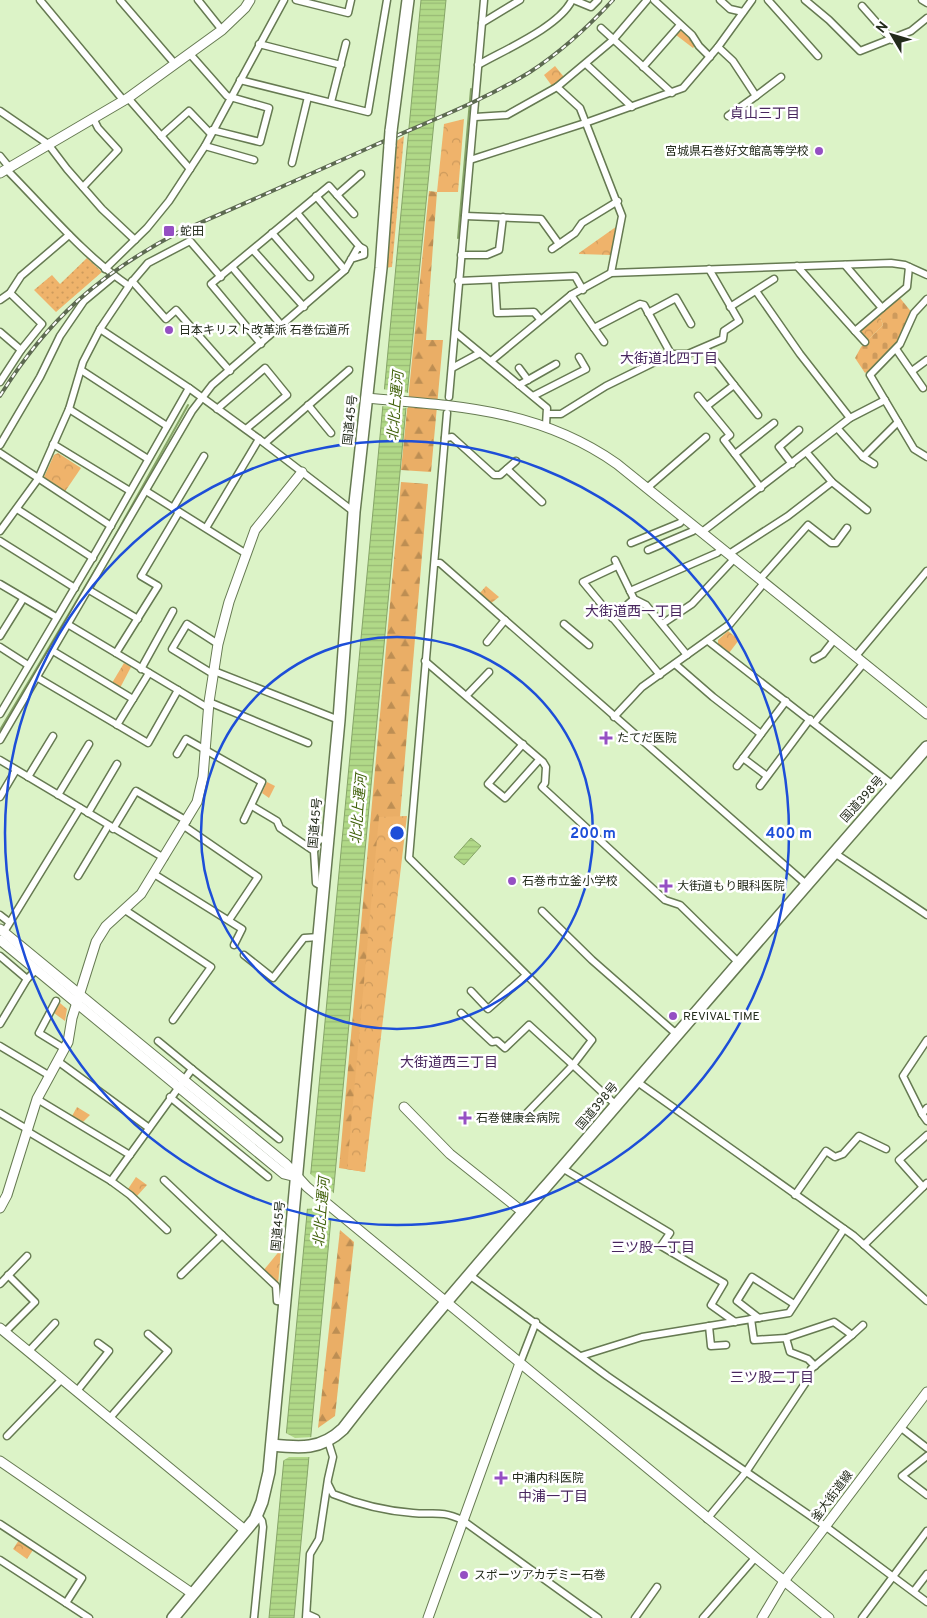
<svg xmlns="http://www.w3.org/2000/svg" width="927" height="1618" viewBox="0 0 927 1618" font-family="Overpass,'Noto Sans JP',sans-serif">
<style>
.grass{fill:url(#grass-dots)}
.forest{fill:url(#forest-firs)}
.cemetery{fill:url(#cemetery-stones)}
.park{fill:url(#park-crowns)}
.water{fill:url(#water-rules);stroke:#86a567}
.pier{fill:#dcf3c7}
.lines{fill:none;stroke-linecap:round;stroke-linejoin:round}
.stream{stroke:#86a567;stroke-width:2}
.street-casing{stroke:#667a52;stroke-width:9}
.secondary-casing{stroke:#667a52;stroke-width:11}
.highway-casing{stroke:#667a52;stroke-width:14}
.street{stroke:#fff;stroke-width:6}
.secondary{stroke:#fff;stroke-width:9}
.highway{stroke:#fff;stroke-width:11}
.rail-casing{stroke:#5d6a51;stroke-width:4}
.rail{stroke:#fff;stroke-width:2;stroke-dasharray:5.5;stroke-linecap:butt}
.highway-bridge-casing{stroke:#667a52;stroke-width:14;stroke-linecap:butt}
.highway-bridge{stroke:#fff;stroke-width:11}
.ring{fill:none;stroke:#1d4ed8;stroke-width:2.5}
.poi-dot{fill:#954fc3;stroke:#fff;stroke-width:2}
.labels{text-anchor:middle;stroke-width:5;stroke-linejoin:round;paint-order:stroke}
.poi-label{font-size:12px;fill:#232b1b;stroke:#fff;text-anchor:start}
.street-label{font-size:12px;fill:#232b1b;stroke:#fff}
.neighbourhood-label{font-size:14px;fill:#48265e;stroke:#fff}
.water-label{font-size:14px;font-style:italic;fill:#3f6008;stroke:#fff}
.centre{fill:#1d4ed8;stroke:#fff;stroke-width:2.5}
.ring-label{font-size:15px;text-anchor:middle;font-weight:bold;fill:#1d4ed8;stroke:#fff;stroke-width:5;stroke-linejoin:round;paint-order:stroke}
</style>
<defs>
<pattern id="grass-dots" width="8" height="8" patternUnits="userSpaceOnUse" patternTransform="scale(1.25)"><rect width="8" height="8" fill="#efb36b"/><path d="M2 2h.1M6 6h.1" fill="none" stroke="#cd9a5c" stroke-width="1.8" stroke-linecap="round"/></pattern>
<pattern id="forest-firs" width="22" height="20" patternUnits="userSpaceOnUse" patternTransform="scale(1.25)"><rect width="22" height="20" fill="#eaae66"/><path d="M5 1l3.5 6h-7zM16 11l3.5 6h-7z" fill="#bd8e53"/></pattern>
<pattern id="cemetery-stones" width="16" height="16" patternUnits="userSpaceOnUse" patternTransform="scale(1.25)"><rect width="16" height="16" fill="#efb36b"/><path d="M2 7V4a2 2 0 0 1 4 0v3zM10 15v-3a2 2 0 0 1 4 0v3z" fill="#cd9a5c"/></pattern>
<pattern id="park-crowns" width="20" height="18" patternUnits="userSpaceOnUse" patternTransform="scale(1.25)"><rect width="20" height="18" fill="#efb36b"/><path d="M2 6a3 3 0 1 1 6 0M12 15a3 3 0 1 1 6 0" fill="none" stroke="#cd9a5c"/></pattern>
<pattern id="water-rules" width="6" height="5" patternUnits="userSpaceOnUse" patternTransform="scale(1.25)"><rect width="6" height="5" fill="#b1d988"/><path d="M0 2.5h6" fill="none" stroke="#98ba75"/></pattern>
</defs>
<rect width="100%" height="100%" fill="#dcf3c7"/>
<g class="grass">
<path d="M404 136 392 267 384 268 395 142Z"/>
<path d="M87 258 102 272 56 312 34 290 52 275 60 284Z"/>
</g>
<g class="forest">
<path d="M429 191 437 192 426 340H443L431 472 401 470Z"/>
<path d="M401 482 428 484 400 817 365 1172 339 1168Z"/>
<path d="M340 1230 354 1242 335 1416 318 1428Z"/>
</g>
<path class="cemetery" d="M900 298 913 314C901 339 889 360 865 373L855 358 861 347 883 325 879 314Z"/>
<g class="park">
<path d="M682 30 690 37 695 46 693 48 676 35Z"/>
<path d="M555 66 564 77 552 86 544 75Z"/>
<path d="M464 119 458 192H437L444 124Z"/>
<path d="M620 224 611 255 579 254V253Z"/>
<path d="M879 314 883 325 867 341 861 334 862 329Z"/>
<path d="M58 453 81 468 64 493 45 480 44 477 54 455Z"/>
<path d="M486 586 499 597 490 604 479 594Z"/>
<path d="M728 631 739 640 729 653 718 644V640Z"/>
<path d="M124 663 131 667 120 688 112 683Z"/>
<path d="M267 782 275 786 269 798 262 793Z"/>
<path d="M407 816 365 1172 347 1169 379 817Z"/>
<path d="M60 1003 67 1009 65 1021 54 1013Z"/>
<path d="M77 1107 90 1115 83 1122 72 1116Z"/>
<path d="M136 1177 147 1185 137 1196 128 1189Z"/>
<path d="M281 1249 278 1285 263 1271Z"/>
<path d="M19 1540 33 1550 27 1559 13 1549Z"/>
</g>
<g class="water">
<path d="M421 0H446L408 386 294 1618H269Z"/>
<path d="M471 838 481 846 464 865 454 857Z"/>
</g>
<g class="pier">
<path d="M382 389 409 393 408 408 380 406Z"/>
<path d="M308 1172 336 1195 334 1222 315 1208 305 1209Z"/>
<path d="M284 1432 295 1438 313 1437 312 1457H289L281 1462Z"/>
</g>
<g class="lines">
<g class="stream">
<path d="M458 238 471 89"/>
<path d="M0 730 111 543 188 405"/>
</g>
<g class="street-casing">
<g id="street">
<path d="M40 0 124 101"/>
<path d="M120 0 175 64"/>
<path d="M198 0 222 30"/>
<path d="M296 0 348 13 351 0"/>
<path d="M574 0 591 7 598 0"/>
<path d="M654 0 692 35 699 46 710 57"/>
<path d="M720 0 730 9 743 12"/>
<path d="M768 0 818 56"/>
<path d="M805 0 829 20 860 51 911 31 927 18"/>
<path d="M922 0 927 3"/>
<path d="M862 6 892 40"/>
<path d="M482 23 520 0"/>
<path d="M601 28 672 93"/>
<path d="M259 44 341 65"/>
<path d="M718 47 733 61 756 96 781 77"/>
<path d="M190 54 227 96 269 108 260 142 212 130"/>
<path d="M586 64 632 107"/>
<path d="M478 65C504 50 559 27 572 0"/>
<path d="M643 67 680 25"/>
<path d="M240 80 368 112 387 0"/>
<path d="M128 98 190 169"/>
<path d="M331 102 346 43"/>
<path d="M0 111 48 144 67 169 102 209 135 240"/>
<path d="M728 116 756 96"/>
<path d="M475 117 507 115 557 87"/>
<path d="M161 136 189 111 210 133"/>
<path d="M205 146 254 160"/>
<path d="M0 156 9 167"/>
<path d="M470 160 585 123 683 88 718 47 752 0"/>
<path d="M292 163 308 97"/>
<path d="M6 169C46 209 82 254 129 286L100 329"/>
<path d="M83 187 118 150 98 128 93 118"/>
<path d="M337 195 361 174"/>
<path d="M316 196 360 247"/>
<path d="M297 213 345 270"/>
<path d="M465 216 541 219 559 244"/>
<path d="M272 233 310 277"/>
<path d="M552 249 575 233 582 223 618 201"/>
<path d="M253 250 304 307"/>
<path d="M461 255H487L499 250 503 217"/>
<path d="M797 266 855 331 882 308 845 265"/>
<path d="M232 267 282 326"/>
<path d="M105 269 147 228 169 201 205 146 284 0"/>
<path d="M611 273 622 216 580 108 557 87 613 40 647 0"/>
<path d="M495 280 497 313 534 312 540 319"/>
<path d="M132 281 166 319 176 310 230 371"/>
<path d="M458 281 575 276 583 290"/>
<path d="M131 283 148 263 190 241 221 277"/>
<path d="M756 291 800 354 850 418"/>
<path d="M571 295 594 328 640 304 644 305 671 354"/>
<path d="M927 299 914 313 900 344 870 375 914 449 927 457"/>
<path d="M0 300 10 293 21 276 69 235"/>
<path d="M730 307 774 279"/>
<path d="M882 308 907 287 909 267"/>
<path d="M648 313 676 298 691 324"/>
<path d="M594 328 604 342"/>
<path d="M855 331 865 342"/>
<path d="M0 332 21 350"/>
<path d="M455 332 547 408 546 425"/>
<path d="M261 344 211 284 329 186 354 214"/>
<path d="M705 348 734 385"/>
<path d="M896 349 923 388"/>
<path d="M491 361 571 295 611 273 891 263 905 265 927 275"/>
<path d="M452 368 480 353"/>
<path d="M519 368 528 380"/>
<path d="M81 370 167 426"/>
<path d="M912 371 927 360"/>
<path d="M0 382 21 350 42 324 10 293"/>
<path d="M519 385 556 364"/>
<path d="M533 396 586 369 579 357"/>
<path d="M698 396 730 435 724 440 761 488"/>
<path d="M449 397 484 0"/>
<path d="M308 405 331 433"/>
<path d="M707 406 734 385 758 415"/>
<path d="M69 409 148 459"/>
<path d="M217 409 265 368 287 395 246 429"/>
<path d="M447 413 409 858 592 1040 573 1065 616 1105"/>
<path d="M548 414H561L606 386 671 354H688L723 339 724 331 739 321 709 269"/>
<path d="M838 429 863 457 874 464"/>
<path d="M445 438 452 437 494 475H500L516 461"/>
<path d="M265 443 349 370"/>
<path d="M53 444 130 491"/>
<path d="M0 445 40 377 60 336 84 301 114 276"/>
<path d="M0 453 111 526"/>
<path d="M807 453 832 482 867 510"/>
<path d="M735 454 774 423"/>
<path d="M863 457 898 422"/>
<path d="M792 464 779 447 799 430"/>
<path d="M507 469 542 502"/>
<path d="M647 488 706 437"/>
<path d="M146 491 245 553"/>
<path d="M173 508 204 456"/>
<path d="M17 509 93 558"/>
<path d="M206 528 259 439"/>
<path d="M0 531 38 479 69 409 83 362 100 329 189 388"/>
<path d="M702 532 850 418 885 400"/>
<path d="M0 541 75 588"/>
<path d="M631 543 680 523 684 518"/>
<path d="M648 550 693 531 695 527"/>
<path d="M729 554 788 516 832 482"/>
<path d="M615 560 634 599 646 605 687 655"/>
<path d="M435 563H440L806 884"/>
<path d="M617 566 583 582 660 675"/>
<path d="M760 579 808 525 831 543H836L847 528"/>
<path d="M0 584 56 617"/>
<path d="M89 590 138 619"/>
<path d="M630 591 717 553 722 549"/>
<path d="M612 618 634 599"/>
<path d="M564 624 589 645"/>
<path d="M662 624 692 604 734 559"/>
<path d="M69 625 208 708"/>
<path d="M0 636 23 599"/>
<path d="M708 641 893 785"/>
<path d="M487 642 505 620"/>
<path d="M0 647 28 665"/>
<path d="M53 651 133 699"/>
<path d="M116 653 158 586 141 576 179 512"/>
<path d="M855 657 927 571"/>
<path d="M814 659 823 654 834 640"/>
<path d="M425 661 543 762 546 767 545 783 542 787 665 900 680 905 738 962"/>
<path d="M675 664 713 697 761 734"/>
<path d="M141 669 173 611"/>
<path d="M214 671 339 720"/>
<path d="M213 674 172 649 187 624 218 644"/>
<path d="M38 678 148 743 178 690"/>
<path d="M467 695 489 672"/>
<path d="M209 702 308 743"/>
<path d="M0 714 97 550 189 388 259 439 354 512"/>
<path d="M614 717 642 687 730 624 764 583"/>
<path d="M814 723 863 664"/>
<path d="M117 725 149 673"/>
<path d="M0 740 192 411 212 385 345 270 357 249 360 247 364 249V255L351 259"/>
<path d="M523 744 488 784 505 798 539 760"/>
<path d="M177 754 186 739 262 782 244 820"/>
<path d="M743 758 767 776"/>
<path d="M0 760 164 858"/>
<path d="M737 766 786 701"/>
<path d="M28 777 53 736"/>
<path d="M760 786 810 719"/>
<path d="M58 795 89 744"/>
<path d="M0 797 16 770"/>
<path d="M252 806 277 821 280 828 314 851 316 883 323 887"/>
<path d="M88 813 117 764"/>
<path d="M184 826 258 877 229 920"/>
<path d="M113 829 136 791 187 821"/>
<path d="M314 851 319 839 328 840"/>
<path d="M833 852 927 915"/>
<path d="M154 874 242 929 234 945"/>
<path d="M78 876 108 826"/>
<path d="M125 910 211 967 173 1020"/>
<path d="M542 911 592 960 673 1031 679 1032"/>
<path d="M0 915 9 922"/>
<path d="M4 932 80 808"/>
<path d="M244 955 273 978 304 938 319 937"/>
<path d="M0 956 27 979"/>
<path d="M471 991 488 1009 525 976"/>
<path d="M56 1001 39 1033 65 1049"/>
<path d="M461 1013 492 1042 497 1041 505 1048 529 1025 573 1065 520 1120"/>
<path d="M0 1024 27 979 35 971"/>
<path d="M158 1041 192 1069"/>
<path d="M0 1046 50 1076"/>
<path d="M59 1062 149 1128"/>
<path d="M636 1081 854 1236 927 1301"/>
<path d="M170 1097 268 1177"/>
<path d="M37 1099 130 1155"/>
<path d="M927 1108 922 1114 927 1121"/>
<path d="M0 1113 27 1129"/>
<path d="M922 1114 903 1076 927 1040"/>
<path d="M27 1131 111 1181 130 1195 167 1230"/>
<path d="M562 1168 670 1233 661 1246 724 1283 711 1305 735 1322"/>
<path d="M164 1180 276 1286 277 1301 285 1302"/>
<path d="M111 1181 192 1069 279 1139"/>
<path d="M923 1187 899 1160 927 1135"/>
<path d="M795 1195 826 1151 835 1157 843 1154 859 1136 886 1149"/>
<path d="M864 1245 927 1183"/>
<path d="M468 1274 607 1376 825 1526 927 1602"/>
<path d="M181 1275 222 1235"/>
<path d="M0 1284 27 1256"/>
<path d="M759 1318 737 1301 752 1277 794 1304"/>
<path d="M751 1319 754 1340 786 1338 790 1352 808 1359 815 1366"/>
<path d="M709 1326 711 1346 726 1345"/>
<path d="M5 1332 35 1302 8 1275"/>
<path d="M852 1335 863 1325"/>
<path d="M29 1351 55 1323"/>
<path d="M581 1356 642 1337 789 1313 844 1229"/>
<path d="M520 1363 536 1322"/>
<path d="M77 1391 109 1351 98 1343"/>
<path d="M109 1419 168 1351 148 1334"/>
<path d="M900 1427 927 1448"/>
<path d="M7 1436 62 1379"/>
<path d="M927 1456 902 1476 927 1495"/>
<path d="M328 1484 333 1494C358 1504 386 1511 413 1513 434 1515 441 1510 462 1520L598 1618"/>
<path d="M707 1519 746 1472 806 1382 811 1369 852 1335 834 1322 786 1338"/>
<path d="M0 1524 82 1578 66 1603"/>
<path d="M0 1560 89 1618"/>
<path d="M914 1591 927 1574"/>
<path d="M307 1614 316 1618"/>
<path d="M254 1618 263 1527 262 1521 257 1514"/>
<path d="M306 1618 310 1554 319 1539 328 1479 333 1457 328 1441"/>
<path d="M635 1618 657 1587"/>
<path d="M703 1618 755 1558"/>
<path d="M862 1618 927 1531"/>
</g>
</g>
<g class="secondary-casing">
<g id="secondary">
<path d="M0 173 128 98 222 30 245 8 250 0"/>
<path d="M366 398C457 406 539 409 617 464L927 714"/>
<path d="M0 929 286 1164 307 1187 829 1618"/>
<path d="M0 940 284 1174 296 1177"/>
<path d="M404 1107 450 1154 524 1213"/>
<path d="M0 1208 7 1195 37 1099 68 1042 72 1018 96 942 106 926 141 894 197 802 203 777 209 702 218 644 229 602 255 530 302 472"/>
<path d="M0 1328 246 1531"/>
<path d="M0 1461 193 1594"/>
<path d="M428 1618 520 1363"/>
<path d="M762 1618 784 1581 927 1392"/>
</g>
</g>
<g class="highway-casing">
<g id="highway">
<path d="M391 131 408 0"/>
<path d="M272 1445C300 1448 321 1450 343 1429 417 1333 496 1244 575 1153 692 1017 809 881 927 747"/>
<path d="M173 1618 255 1519 262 1502 269 1472 339 720 354 512 381 268 390 145"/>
</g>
</g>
<use href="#street" class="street"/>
<use href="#secondary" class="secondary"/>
<use href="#highway" class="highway"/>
<g class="rail-casing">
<path id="rail" d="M0 396C48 319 98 275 179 232 244 204 308 175 373 146 425 123 481 102 530 72 561 52 588 27 613 0"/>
</g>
<use href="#rail" class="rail"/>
<g class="highway-bridge-casing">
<path id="highway-bridge" d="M390 145 391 131"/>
</g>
<use href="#highway-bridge" class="highway-bridge"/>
</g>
<g class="ring">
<circle cx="397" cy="833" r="196"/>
<circle cx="397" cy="833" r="392"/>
</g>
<g class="poi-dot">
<circle cx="819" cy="151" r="5"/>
<rect x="163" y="225" width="12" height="12" rx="2.5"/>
<circle cx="169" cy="330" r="5"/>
<path d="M603.5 730.5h5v5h5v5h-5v5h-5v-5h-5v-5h5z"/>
<circle cx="512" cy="881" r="5"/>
<path d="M663.5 878.5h5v5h5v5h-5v5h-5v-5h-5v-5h5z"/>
<circle cx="673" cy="1016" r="5"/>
<path d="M462.5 1110.5h5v5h5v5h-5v5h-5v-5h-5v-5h5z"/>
<path d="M498.5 1470.5h5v5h5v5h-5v5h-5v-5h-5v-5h5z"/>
<circle cx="464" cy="1575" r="5"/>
</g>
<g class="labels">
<g class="poi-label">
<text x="809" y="155" text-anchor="end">宮城県石巻好文館高等学校</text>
<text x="180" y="235">蛇田</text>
<text x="179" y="334">日本キリスト改革派 石巻伝道所</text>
<text x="617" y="742">たてだ医院</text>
<text x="522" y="885">石巻市立釜小学校</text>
<text x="677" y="890">大街道もり眼科医院</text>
<text x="683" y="1020">REVIVAL TIME</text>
<text x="476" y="1122">石巻健康会病院</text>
<text x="512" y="1482">中浦内科医院</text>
<text x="474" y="1579">スポーツアカデミー石巻</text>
</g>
<g class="street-label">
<text transform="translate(350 420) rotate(-84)" y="4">国道45号</text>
<text transform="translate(862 799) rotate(-48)" y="4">国道398号</text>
<text transform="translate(315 823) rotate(-85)" y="4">国道45号</text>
<text transform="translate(597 1106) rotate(-50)" y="4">国道398号</text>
<text transform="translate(278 1226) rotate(-85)" y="4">国道45号</text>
<text transform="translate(832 1496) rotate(-53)" y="4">釜大街道線</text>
</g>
<g class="neighbourhood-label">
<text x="765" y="118">貞山三丁目</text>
<text x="669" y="363">大街道北四丁目</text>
<text x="634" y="616">大街道西一丁目</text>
<text x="449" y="1067">大街道西三丁目</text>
<text x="653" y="1252">三ツ股一丁目</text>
<text x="772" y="1382">三ツ股二丁目</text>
<text x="553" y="1501">中浦一丁目</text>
</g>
<g class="water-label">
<text transform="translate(395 406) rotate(-85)" y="5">北北上運河</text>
<text transform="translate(358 809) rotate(-85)" y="5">北北上運河</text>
<text transform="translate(321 1212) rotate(-85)" y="5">北北上運河</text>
</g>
</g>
<circle cx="397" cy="833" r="8" class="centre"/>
<g class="ring-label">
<text x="593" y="838">200 m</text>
<text x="789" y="838">400 m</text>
</g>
<g transform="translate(892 35) rotate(308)" stroke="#ffffff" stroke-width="4" paint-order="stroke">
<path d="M0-4L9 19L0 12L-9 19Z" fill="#232b1b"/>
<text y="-8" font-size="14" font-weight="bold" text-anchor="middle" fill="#232b1b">N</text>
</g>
</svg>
